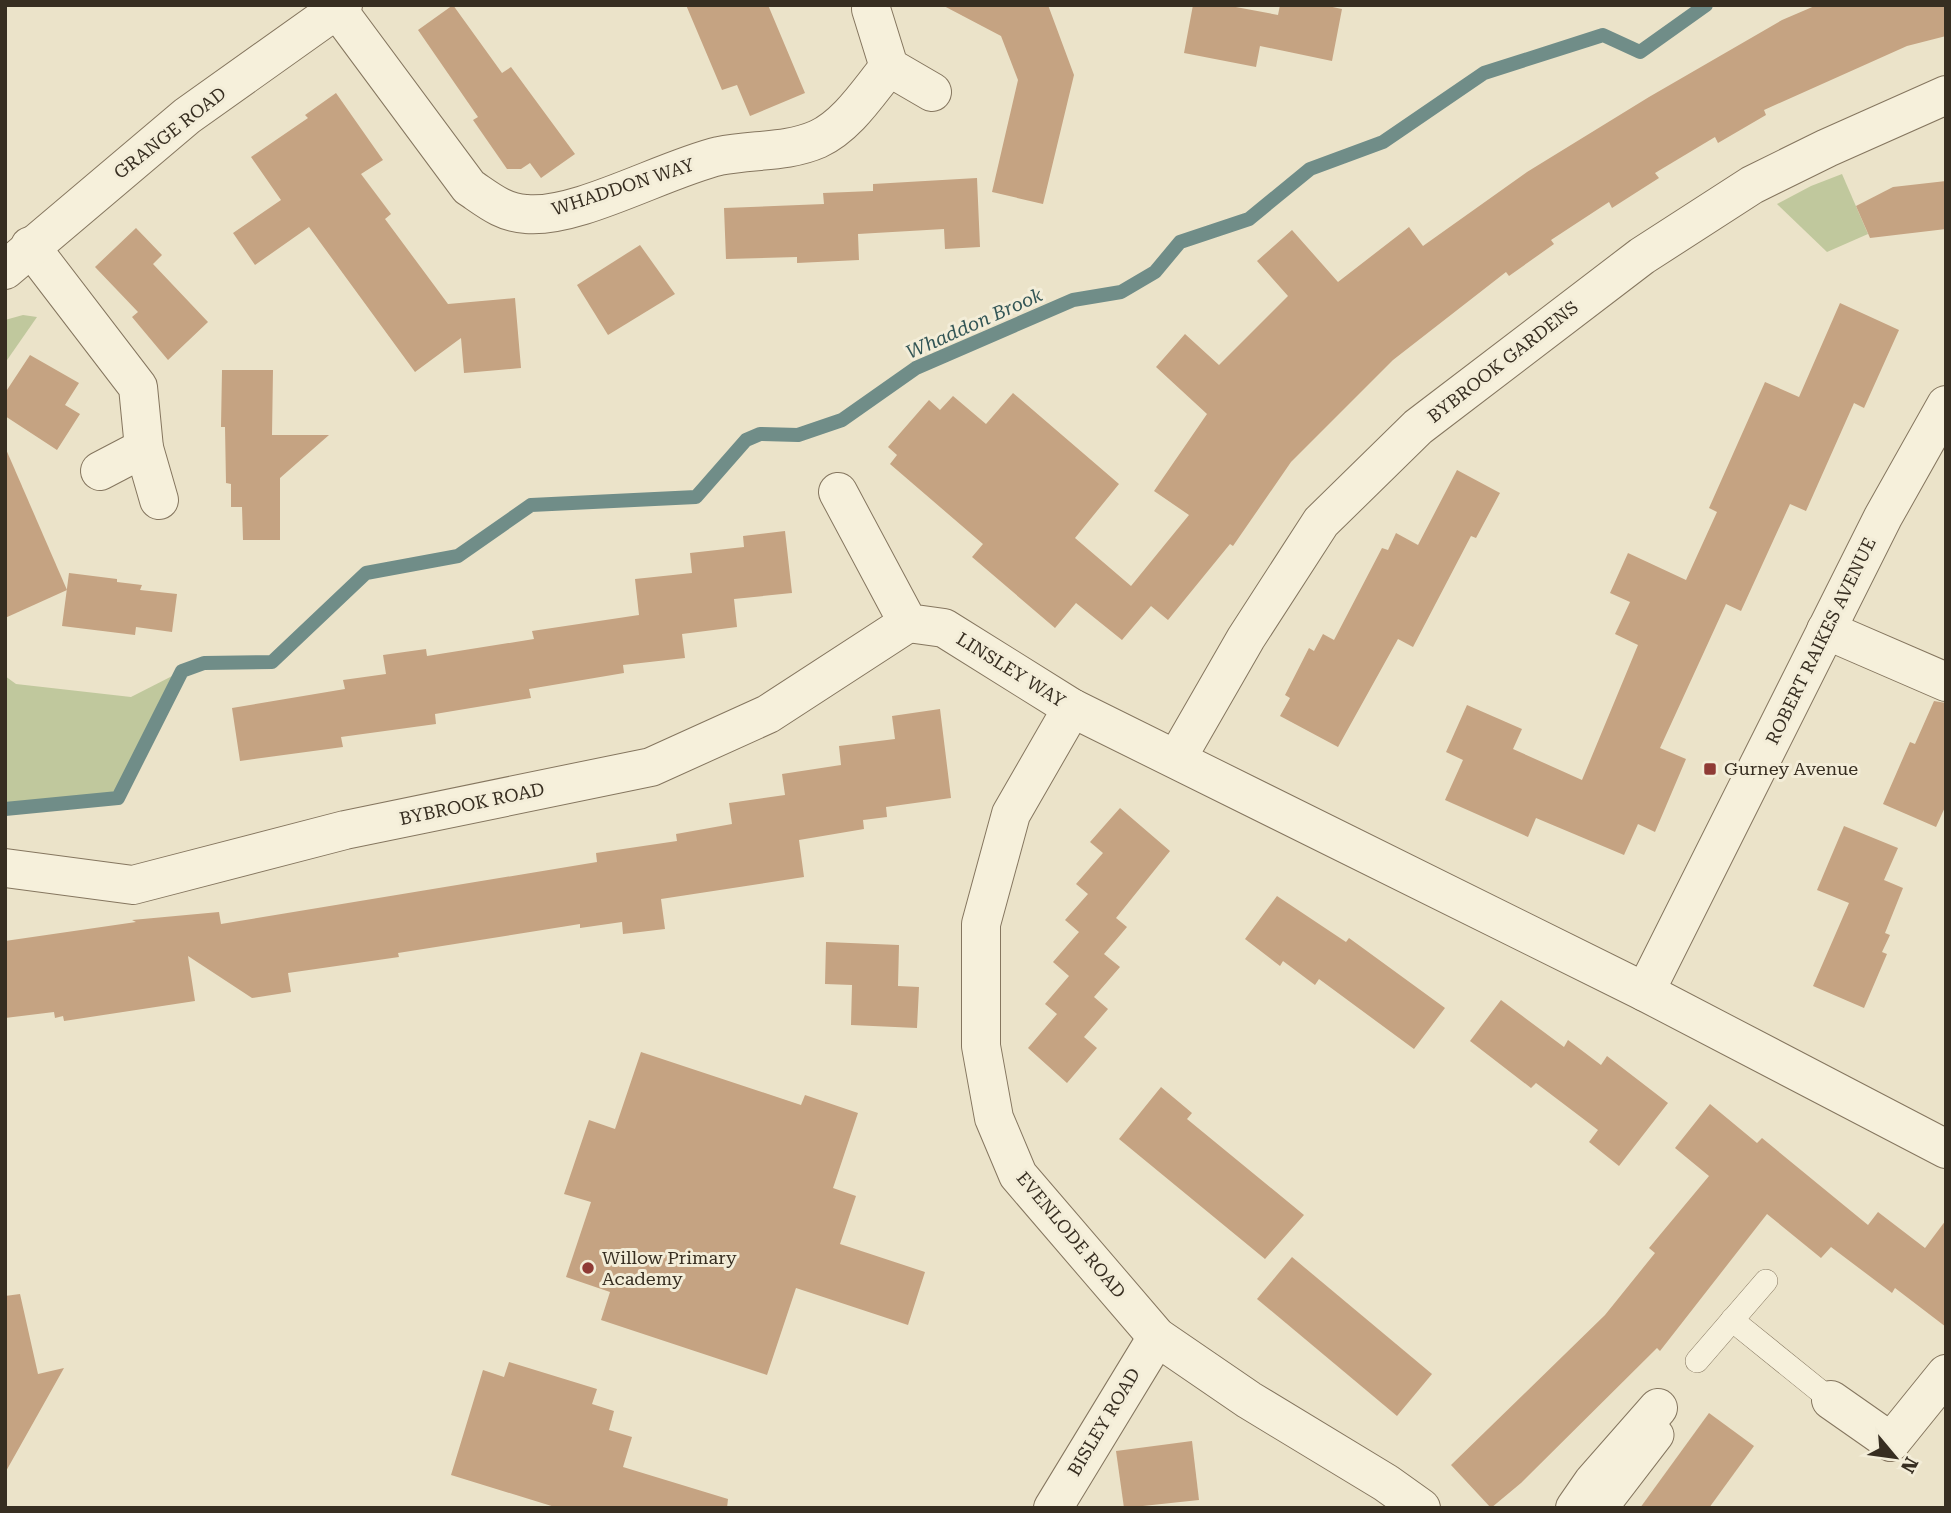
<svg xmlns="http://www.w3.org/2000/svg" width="1951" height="1513" viewBox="0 0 1951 1513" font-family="'Roboto Serif',serif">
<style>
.green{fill:#c0c89d}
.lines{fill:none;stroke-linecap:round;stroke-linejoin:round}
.stream{stroke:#708d88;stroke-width:14}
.building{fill:#c5a382}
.service-casing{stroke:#85765f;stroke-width:24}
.pedestrian-casing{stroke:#85765f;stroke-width:35}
.minor-casing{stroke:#85765f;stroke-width:40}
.service{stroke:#f6f0db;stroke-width:23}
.pedestrian{stroke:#f6f0db;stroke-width:33}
.minor{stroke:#f6f0db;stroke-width:38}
.poi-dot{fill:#8f3b35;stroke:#f3edd8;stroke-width:2.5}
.labels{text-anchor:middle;stroke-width:6;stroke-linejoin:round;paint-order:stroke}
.street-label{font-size:18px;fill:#372e21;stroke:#f3edd8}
.poi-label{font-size:18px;fill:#372e21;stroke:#f3edd8;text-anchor:start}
.water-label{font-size:19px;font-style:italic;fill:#325555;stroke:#f3edd8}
</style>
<rect width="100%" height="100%" fill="#ebe3c9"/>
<g class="green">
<path d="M1842 174 1868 234 1827 252 1777 204 1811 186Z"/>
<path d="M23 315 37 317 5 363V320Z"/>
<path d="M182 671 118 798 5 809V676L16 684 131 697Z"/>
</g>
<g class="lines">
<path class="stream" d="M5 809 118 798 182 671 204 663 272 662 366 573 458 556 531 505 696 497 746 440 760 434 798 435 842 420 916 368 1073 300 1121 292 1155 272 1180 242 1249 219 1310 169 1383 142 1484 73 1603 35 1640 52 1706 5"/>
</g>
<g class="building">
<path d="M453 5 502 73 511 67 575 154 541 178 530 163 521 169H507L473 120 478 117 418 30Z"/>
<path d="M686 5H768L805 93 750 116 737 85 722 90Z"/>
<path d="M942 5H1048L1074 75 1043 204 992 192 1018 80 1001 36Z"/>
<path d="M1193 5H1225L1278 15 1280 5H1323L1342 9 1332 61 1260 46 1256 67 1184 53Z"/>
<path d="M1817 5H1946V36L1907 46 1764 110 1766 115 1718 143 1715 137 1655 173 1659 178 1637 192 1612 208 1609 202 1551 240 1554 244 1509 276 1506 272 1393 360 1291 462 1233 546 1230 544 1168 620 1151 606 1122 640 1076 603 1055 628 972 557 983 544 890 464 897 455 888 447 929 400 940 410 953 396 986 424 1013 393 1119 484 1075 538 1131 586 1189 515 1154 491 1207 414 1156 367 1185 334 1219 365 1288 296 1257 261 1292 230 1338 282 1409 227 1423 246 1527 172 1649 97 1782 20Z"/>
<path d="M336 93 383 160 361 174 391 214 385 219 448 304 515 298 521 368 464 373 461 338 415 372 309 227 255 265 233 233 281 200 251 157 308 118 305 115Z"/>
<path d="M977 178 980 247 945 249 944 229 858 234 859 260 797 263V257L726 259 724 208 824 204 823 193 873 191V184Z"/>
<path d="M1946 181V229L1870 238 1856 206 1893 187Z"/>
<path d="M136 228 162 255 153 264 208 322 168 360 132 317 138 312 95 267Z"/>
<path d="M640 245 675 294 608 335 577 285Z"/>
<path d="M1840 303 1899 330 1864 408 1854 403 1806 511 1790 504 1741 611 1726 604 1660 748 1686 759 1655 832 1638 824 1624 855 1536 818 1528 837 1445 800 1463 760 1446 752 1467 705 1522 729 1513 749 1582 780 1638 645 1615 634 1630 602 1610 593 1628 553 1686 580 1717 512 1709 508 1765 382 1799 397Z"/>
<path d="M30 355 79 383 65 405 80 414 57 450 5 416V393Z"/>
<path d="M222 370H273L272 435H329L280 478V540H243L242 507H231V484L226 483 225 427H221Z"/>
<path d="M5 447 67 590 5 618Z"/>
<path d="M1457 470 1500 493 1476 538 1471 536 1413 647 1398 639 1338 747 1280 716 1290 698 1285 695 1309 648 1314 651 1323 634 1334 640 1382 548 1388 550 1396 533 1418 545Z"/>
<path d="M785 531 792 593 734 599 737 627 682 634 685 658 623 665 624 673 529 689 531 698 435 714 436 724 341 737 343 747 240 761 232 708 345 689 343 680 386 674 383 655 426 649 427 656 534 639 532 631 639 615 635 579 692 573 690 553 744 547 743 536Z"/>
<path d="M69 573 117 579V582L142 585 140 590 177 594 172 632 136 627 135 635 62 626Z"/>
<path d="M1934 701 1946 703V805L1936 827 1883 804 1910 742 1915 744Z"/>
<path d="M940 709 951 798 886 807 887 817 863 820 864 829 799 840 804 877 661 899 665 929 623 934 622 922 580 928V924L398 953 399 957 288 973 291 992 252 998 188 956 195 1001 64 1021 63 1016 55 1018 54 1012 5 1018V941L136 922 132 920 219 912 221 924 597 862 596 853 677 841 676 834 732 824 729 803 785 795 782 774 841 765 839 746 895 739 892 716Z"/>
<path d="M1120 808 1170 851 1116 918 1127 927 1104 954 1120 967 1094 997 1108 1009 1084 1037 1097 1048 1067 1083 1028 1048 1057 1014 1045 1004 1069 976 1053 962 1079 932 1065 920 1088 894 1076 884 1103 853 1090 842Z"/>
<path d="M1844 826 1898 848 1884 880 1903 888 1885 933 1890 935 1882 952 1887 954 1864 1008 1813 986 1849 903 1817 890Z"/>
<path d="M1277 896 1346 942 1349 938 1445 1008 1414 1049 1319 979 1315 985 1283 961 1280 966 1245 939Z"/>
<path d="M826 942 899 945 898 986 919 987 917 1028 851 1025 852 985 825 984Z"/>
<path d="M1501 1000 1564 1047 1568 1040 1601 1065 1607 1056 1668 1103 1619 1166 1589 1142 1598 1130 1536 1083 1531 1088 1470 1041Z"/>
<path d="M641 1052 801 1105 805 1095 858 1113 833 1188 856 1196 840 1244 925 1272 908 1325 796 1288 767 1375 601 1320 610 1292 566 1277 591 1202 564 1194 589 1120 615 1129Z"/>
<path d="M1161 1087 1192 1113 1187 1119 1304 1215 1265 1259 1119 1139Z"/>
<path d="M1710 1104 1757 1143 1762 1138 1868 1225 1878 1212 1925 1248 1946 1220V1327L1895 1288 1892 1293 1831 1247 1821 1258 1767 1214 1660 1351 1657 1348 1521 1483 1491 1508 1451 1465 1605 1315 1655 1253 1649 1248 1709 1176 1675 1148Z"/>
<path d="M1292 1257 1432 1374 1397 1416 1257 1299Z"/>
<path d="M20 1294 38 1374 64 1368 5 1473V1296Z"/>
<path d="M509 1362 597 1389 592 1404 614 1411 609 1430 632 1437 623 1467 728 1499 727 1508H558L451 1475 483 1370 504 1377Z"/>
<path d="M1709 1413 1754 1446 1709 1508H1640Z"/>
<path d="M1192 1441 1199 1500 1124 1508 1116 1451Z"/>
</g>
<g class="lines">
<g class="service-casing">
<g id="service">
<path d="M1732 1320 1831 1400"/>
<path d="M1697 1361 1766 1281"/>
</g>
</g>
<g class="pedestrian-casing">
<path id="pedestrian" d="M1601 1508 1657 1435"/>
</g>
<g class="minor-casing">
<g id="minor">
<path d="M337 9 469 187C487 199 503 213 526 214 577 219 664 169 719 156 752 149 786 153 818 139 848 125 869 91 889 67"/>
<path d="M871 9 889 67 932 92"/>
<path d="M30 246 138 387 144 448 159 500"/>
<path d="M5 270 187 116 343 5"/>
<path d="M100 471 144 448"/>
<path d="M838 492 908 623 944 628 1072 708 1645 992 1946 1149"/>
<path d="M1826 630 1946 682"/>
<path d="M1072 708 1011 814 981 924V1046L994 1118 1018 1175 1157 1337 1249 1400 1386 1483 1421 1508"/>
<path d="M1177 758 1246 638 1321 522 1418 427 1642 256 1752 185 1827 148 1946 95"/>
<path d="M5 868 133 885 345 830 651 767 768 714 908 623"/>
<path d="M1645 992 1883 517 1946 405"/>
<path d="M1831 1400 1891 1442 1946 1374"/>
<path d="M1053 1508 1157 1337"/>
<path d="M1575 1508 1593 1482 1658 1408"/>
</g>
</g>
<use href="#service" class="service"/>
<use href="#pedestrian" class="pedestrian"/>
<use href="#minor" class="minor"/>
</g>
<g class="poi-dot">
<rect x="1703" y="762" width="14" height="14" rx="3.5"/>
<circle cx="588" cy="1268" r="7"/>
</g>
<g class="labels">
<g class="street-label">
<text transform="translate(170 133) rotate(-38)" y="6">GRANGE ROAD</text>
<text transform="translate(623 187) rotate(-18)" y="6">WHADDON WAY</text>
<text transform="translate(1503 362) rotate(-38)" y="6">BYBROOK GARDENS</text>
<text transform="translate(1821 641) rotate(-64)" y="6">ROBERT RAIKES AVENUE</text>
<text transform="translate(1011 670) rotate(32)" y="6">LINSLEY WAY</text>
<text transform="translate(472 804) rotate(-12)" y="6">BYBROOK ROAD</text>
<text transform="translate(1071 1235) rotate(50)" y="6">EVENLODE ROAD</text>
<text transform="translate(1104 1422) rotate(-59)" y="6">BISLEY ROAD</text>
</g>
<g class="poi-label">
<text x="1724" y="775">Gurney Avenue</text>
<text x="602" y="1264">Willow Primary<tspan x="602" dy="21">Academy</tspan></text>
</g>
<g class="water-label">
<text transform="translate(974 323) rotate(-24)" y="7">Whaddon Brook</text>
</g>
</g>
<rect width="1951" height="1513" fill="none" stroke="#372e21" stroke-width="14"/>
<g transform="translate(1895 1457) rotate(119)" stroke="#f3edd8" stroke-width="5" paint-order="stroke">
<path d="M0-5L12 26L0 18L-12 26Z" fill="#372e21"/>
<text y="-10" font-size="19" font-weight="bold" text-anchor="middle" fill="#372e21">N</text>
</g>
</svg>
